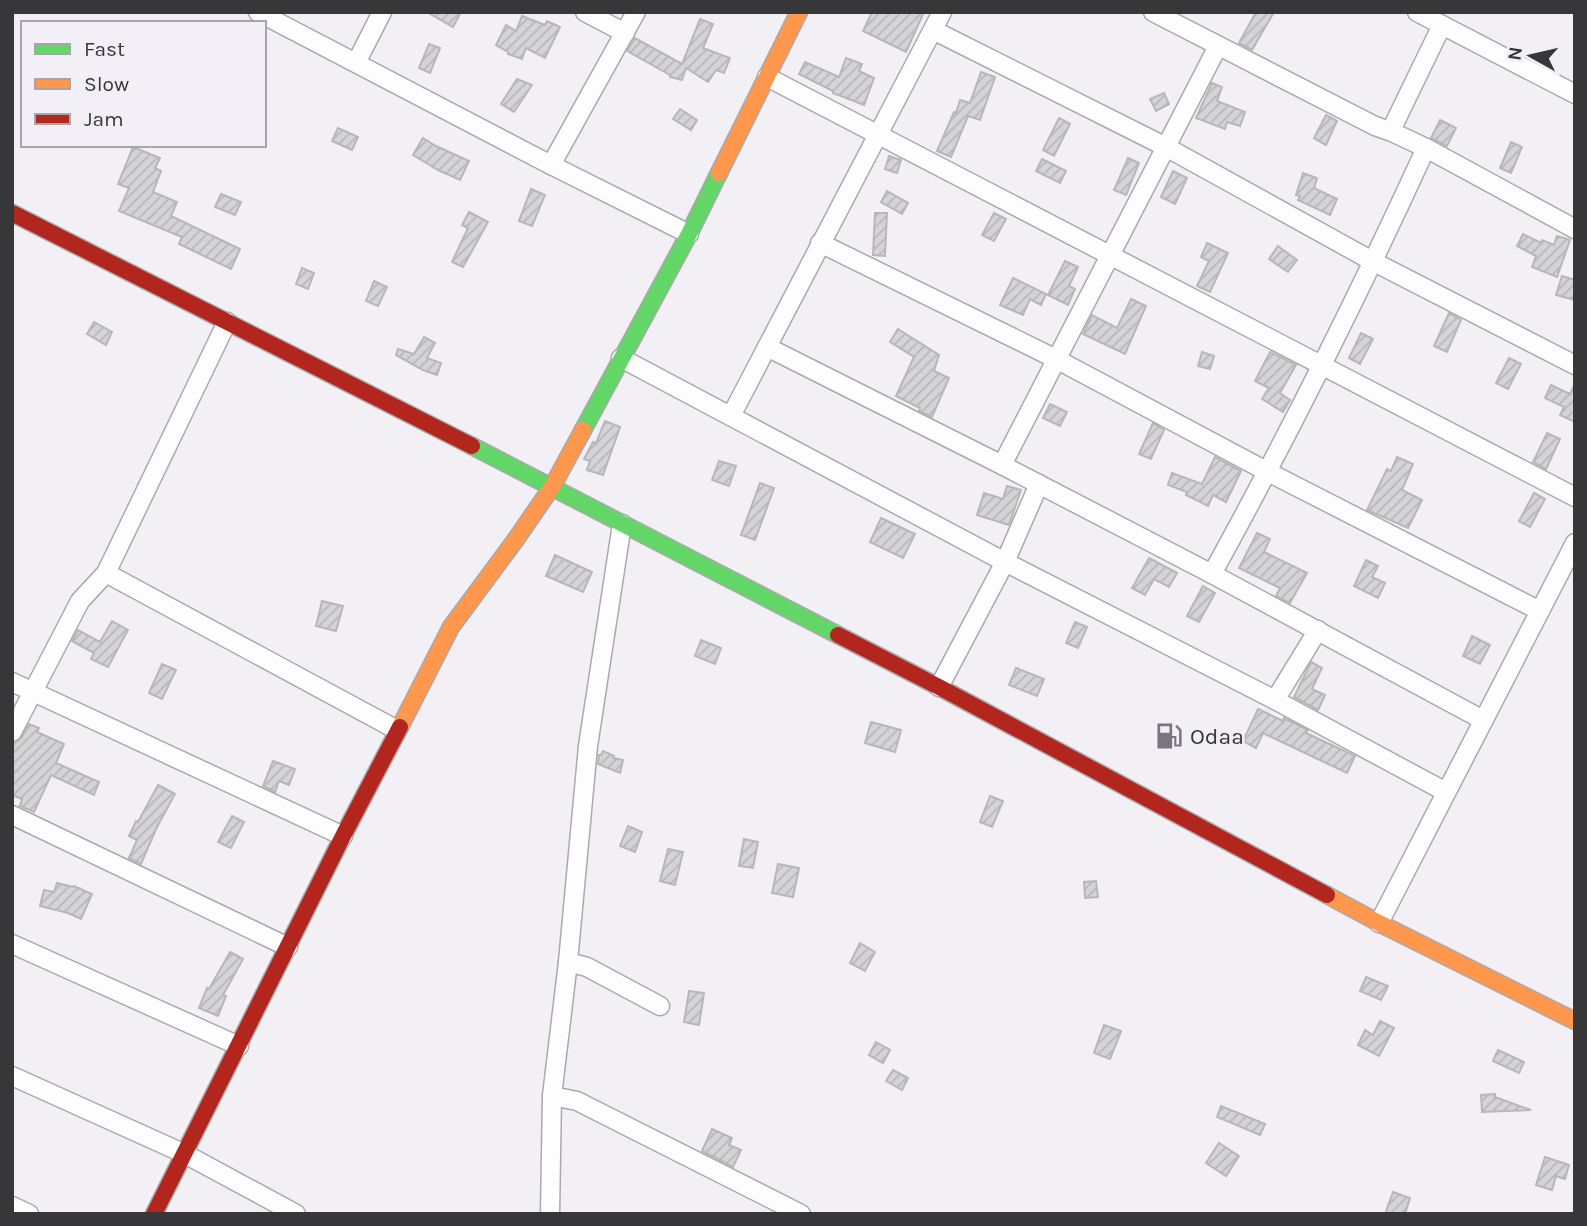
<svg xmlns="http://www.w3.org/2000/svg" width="1587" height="1226" viewBox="0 0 1587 1226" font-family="Karla,sans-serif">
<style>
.building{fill:url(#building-hatch);stroke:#b7b6ba;stroke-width:2}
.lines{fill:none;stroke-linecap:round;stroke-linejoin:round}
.street-casing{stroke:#aaa9ad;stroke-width:21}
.fast-casing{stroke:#aaa9ad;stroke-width:19}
.slow-casing{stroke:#aaa9ad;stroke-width:19}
.jam-casing{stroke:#aaa9ad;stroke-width:19}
.street{stroke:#fdfdfe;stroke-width:18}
.fast{stroke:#63d668;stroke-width:16}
.slow{stroke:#ff974d;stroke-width:16}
.jam{stroke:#b3261e;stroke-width:16}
.labels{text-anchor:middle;stroke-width:5;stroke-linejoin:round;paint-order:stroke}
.poi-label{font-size:23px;fill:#373639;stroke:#f2eff6;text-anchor:start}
</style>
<defs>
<pattern id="building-hatch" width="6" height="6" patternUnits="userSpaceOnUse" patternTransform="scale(1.75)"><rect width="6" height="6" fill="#d4d3d6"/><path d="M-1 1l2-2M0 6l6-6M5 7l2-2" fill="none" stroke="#b7b6b8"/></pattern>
</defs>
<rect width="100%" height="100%" fill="#f2f0f5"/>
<g class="building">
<path d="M427 12H461L453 27Z"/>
<path d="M872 12H924L906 52 863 31Z"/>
<path d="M1256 12H1274L1252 50 1239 43Z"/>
<path d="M522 16 545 25 547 21 560 27 545 58 526 48 522 59 508 54V52L496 45 506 25 516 31Z"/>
<path d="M700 19 713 24 703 48 730 58 724 73 716 70 708 82 686 68 682 80 670 77V75L627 51 635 38 682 64Z"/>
<path d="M429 44 440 48 430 73 419 68Z"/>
<path d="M846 58 862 64 859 71 874 78 864 105 833 93V91L799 74 805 62 839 77Z"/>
<path d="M981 72 995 77 980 120 968 116 951 157 937 151 954 112 956 113 960 100 970 103Z"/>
<path d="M517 79 532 85 514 112 501 104Z"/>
<path d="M1212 83 1222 87 1217 101 1245 112 1240 126 1227 122 1225 129 1196 118Z"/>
<path d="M1164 93 1169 104 1156 111 1150 99Z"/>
<path d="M680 109 697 120 691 130 673 119Z"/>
<path d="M1326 115 1337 121 1326 145 1314 138Z"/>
<path d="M1059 118 1070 124 1054 156 1043 150Z"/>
<path d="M1440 120 1456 128 1447 146 1431 138Z"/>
<path d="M338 128 358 137 352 150 332 141Z"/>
<path d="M423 138 436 146 469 161 460 180 438 170 413 155Z"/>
<path d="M1511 142 1522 147 1511 173 1500 168Z"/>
<path d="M133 147 160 158 155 168 161 171 153 192 177 202 171 216 240 249 231 269 179 244 182 237 119 211 129 188 118 184Z"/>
<path d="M889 156 901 160 897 173 885 169Z"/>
<path d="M1128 158 1139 163 1126 195 1114 190Z"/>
<path d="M1042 159 1066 171 1060 183 1036 171Z"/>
<path d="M1173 171 1187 178 1175 204 1161 197Z"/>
<path d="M1303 173 1317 178 1314 188 1337 199 1330 215 1298 200 1300 196 1296 195Z"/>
<path d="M531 189 545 195 532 226 519 221Z"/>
<path d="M887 191 908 203 902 214 881 202Z"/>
<path d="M221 194 241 202 235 215 215 207Z"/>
<path d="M469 212 488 222 463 267 452 262 468 228 462 225Z"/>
<path d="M875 213H887L885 256 873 255Z"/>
<path d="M994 213 1006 219 994 241 982 235Z"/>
<path d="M1523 234 1541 243 1542 240 1554 245 1557 236 1570 240 1557 277 1532 267 1536 256 1517 246Z"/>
<path d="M1207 243 1228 253 1210 292 1197 286 1209 261 1201 257Z"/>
<path d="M1278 246 1297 260 1288 272 1269 259Z"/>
<path d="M1065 261 1078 267 1069 286 1075 289 1068 305 1048 295Z"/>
<path d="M302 268 314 273 308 289 296 284Z"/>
<path d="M1562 276 1575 280V300L1556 295Z"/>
<path d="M1013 278 1046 294 1041 305 1030 299 1023 315 1000 305Z"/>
<path d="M374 281 387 287 378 306 366 301Z"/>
<path d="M1131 299 1146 306 1125 354 1083 334 1092 315 1117 328Z"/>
<path d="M1449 313 1461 320 1447 352 1434 346Z"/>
<path d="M94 322 112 332 106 345 87 334Z"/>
<path d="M898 329 939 355 934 371 949 378 932 417 919 411 920 408 896 396 914 357 890 342Z"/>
<path d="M1361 333 1373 339 1360 364 1349 358Z"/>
<path d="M424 337 435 343 427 358 441 363 437 375 423 370 396 355 398 349 414 354Z"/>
<path d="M1202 352 1214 356 1210 369 1198 366Z"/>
<path d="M1270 352 1296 365 1280 393 1290 400 1283 412 1262 399 1269 388 1255 381Z"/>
<path d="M1509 358 1521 364 1508 389 1496 383Z"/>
<path d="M1575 383V422L1560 415 1564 407 1545 398 1551 385 1570 394Z"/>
<path d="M1050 404 1067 412 1060 426 1043 418Z"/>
<path d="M605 421 620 427 603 475 587 470 590 461 584 459 593 442 596 443Z"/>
<path d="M1153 423 1164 430 1151 459 1139 454Z"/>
<path d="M1547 433 1560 439 1546 469 1533 462Z"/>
<path d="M1215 457 1241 471 1226 502 1213 495 1208 506 1186 495 1187 492 1168 485 1172 473 1202 484Z"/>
<path d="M1397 457 1413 464 1402 490 1422 500 1408 528 1367 510 1387 469 1391 471Z"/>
<path d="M719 461 736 466 729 486 712 480Z"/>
<path d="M760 483 774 488 755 540 741 535Z"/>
<path d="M1007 486 1021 490 1009 525 977 515 984 493 1003 499Z"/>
<path d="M1534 493 1545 499 1530 527 1519 521Z"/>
<path d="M881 518 915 534 903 558 870 542Z"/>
<path d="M1257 533 1270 539 1264 552 1307 573 1290 603 1276 596 1280 588 1239 568Z"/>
<path d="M555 555 592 572 583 592 546 576Z"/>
<path d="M1149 558 1177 573 1169 587 1154 579 1145 595 1132 588Z"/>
<path d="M1366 560 1378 566 1372 577 1385 583 1378 598 1354 586Z"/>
<path d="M1203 586 1215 593 1199 622 1187 616Z"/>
<path d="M322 601 343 606 336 631 316 626Z"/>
<path d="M112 621 128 630 108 667 91 659 94 653 72 641 78 630 100 642Z"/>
<path d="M1075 622 1087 627 1078 648 1066 643Z"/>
<path d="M1472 636 1490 645 1480 664 1463 656Z"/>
<path d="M701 640 721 648 715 664 695 656Z"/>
<path d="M1311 662 1322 668 1312 689 1325 695 1318 710 1294 697Z"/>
<path d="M162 664 176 670 162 699 149 693Z"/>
<path d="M1016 668 1044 679 1037 696 1009 685Z"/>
<path d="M1258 709 1283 721 1284 718 1308 730 1306 733 1355 756 1347 773 1263 733 1256 748 1243 741Z"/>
<path d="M871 722 901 730 895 752 865 743Z"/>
<path d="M29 724 39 728 37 732 64 744 56 763 99 782 94 795 51 775 34 812 20 806 22 799 12 795V747L14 743 22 737Z"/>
<path d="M603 751 614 756 613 758 623 760 620 773 598 764 599 755H601Z"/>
<path d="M273 761 295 769 289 785 279 781 275 792 263 786Z"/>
<path d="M158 785 175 794 157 827 141 864 129 858 137 840 129 836 136 821 138 822Z"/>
<path d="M990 796 1003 801 992 827 980 822Z"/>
<path d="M232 816 244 822 231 848 218 842Z"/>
<path d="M628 826 642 832 635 852 620 846Z"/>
<path d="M744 839 758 842 753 868 739 866Z"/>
<path d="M668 849 683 852 675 885 660 881Z"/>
<path d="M778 864 799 868 793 897 772 893Z"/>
<path d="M1096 881 1098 897 1085 898 1084 882Z"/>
<path d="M57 883 73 887 74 886 92 894 81 919 68 913 40 906 44 890 54 892Z"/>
<path d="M860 943 875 952 865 971 850 963Z"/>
<path d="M230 952 243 959 223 995 226 996 218 1016 199 1008 207 988 209 989Z"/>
<path d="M1366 977 1388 986 1381 1000 1360 991Z"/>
<path d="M689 991 704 993 699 1025 684 1022Z"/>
<path d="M1380 1021 1394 1028 1379 1056 1358 1045 1365 1030 1373 1035Z"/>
<path d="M1104 1025 1121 1031 1110 1059 1094 1053Z"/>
<path d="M876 1042 890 1050 883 1063 869 1055Z"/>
<path d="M1498 1050 1524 1062 1519 1073 1493 1061Z"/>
<path d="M893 1070 908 1078 902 1090 886 1081Z"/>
<path d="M1495 1094V1097L1531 1110 1482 1112 1481 1095Z"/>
<path d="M1221 1106 1265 1124 1260 1135 1217 1117Z"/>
<path d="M712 1129 732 1138 729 1145 741 1150 733 1167 702 1151Z"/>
<path d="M1219 1143 1239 1156 1226 1176 1206 1163Z"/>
<path d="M1545 1157 1569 1165 1565 1179 1556 1176 1552 1190 1536 1185Z"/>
<path d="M1393 1192 1410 1198 1405 1214H1385Z"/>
</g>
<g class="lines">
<g class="street-casing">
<g id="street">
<path d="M258 12 551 165 689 234"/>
<path d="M585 12 625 33"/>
<path d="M1153 12 1375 126 1392 132 1426 148 1575 229"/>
<path d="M1417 12 1575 94"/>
<path d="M933 30 1166 147 1374 262 1575 365"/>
<path d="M356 63 382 12"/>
<path d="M767 77C1035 219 1306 356 1575 497"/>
<path d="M1392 132 1395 122 1442 25"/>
<path d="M551 165 636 12"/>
<path d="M820 243 1056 359 1268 472 1540 611"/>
<path d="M767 347 1002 465 1212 574 1483 720"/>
<path d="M621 358 1005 562 1275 700 1446 792"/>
<path d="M731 416 942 12"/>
<path d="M1002 465 1218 46"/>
<path d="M106 573 397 730"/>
<path d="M1212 574C1289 434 1360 292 1426 148"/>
<path d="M12 682 343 836"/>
<path d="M939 687 1005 562 1039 484"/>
<path d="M1275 700 1318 630"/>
<path d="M12 732 80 601 106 573 227 322"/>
<path d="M12 815 288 947"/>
<path d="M1379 923 1575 543"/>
<path d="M12 944 239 1046"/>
<path d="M568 962 587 967 660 1006"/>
<path d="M12 1076 185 1154 296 1214"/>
<path d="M552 1096 577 1101 801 1214"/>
<path d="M12 1206 29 1214"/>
<path d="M550 1214 552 1096 568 962 588 746 622 524"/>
</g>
</g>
<g class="fast-casing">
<g id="fast">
<path d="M583 430 689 234 719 173"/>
<path d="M472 446 838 635"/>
</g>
</g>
<g class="slow-casing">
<g id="slow">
<path d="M719 173 799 12"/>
<path d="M400 727 451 627 514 542 552 487 583 430"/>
<path d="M1327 895 1379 923 1575 1021"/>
</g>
</g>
<g class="jam-casing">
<g id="jam">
<path d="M12 213 472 446"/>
<path d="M838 635 939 687 1327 895"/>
<path d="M154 1214 343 836 400 727"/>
</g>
</g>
<use href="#street" class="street"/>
<use href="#fast" class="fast"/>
<use href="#slow" class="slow"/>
<use href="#jam" class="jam"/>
</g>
<defs>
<g id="fuel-bare" transform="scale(2.1)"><path d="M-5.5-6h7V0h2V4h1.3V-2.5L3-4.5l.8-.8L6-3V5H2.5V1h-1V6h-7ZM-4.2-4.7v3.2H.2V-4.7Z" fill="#78777b" stroke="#f2eff6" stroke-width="2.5" paint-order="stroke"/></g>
</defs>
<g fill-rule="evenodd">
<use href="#fuel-bare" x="1169" y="736"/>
</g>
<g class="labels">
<g class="poi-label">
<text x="1190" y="744">Odaa</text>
</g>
</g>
<rect width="1587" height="1226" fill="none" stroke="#373639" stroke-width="28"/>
<rect x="21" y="21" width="245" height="126" fill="#f2eff6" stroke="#a7a5aa" stroke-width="2"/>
<rect x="35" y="44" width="35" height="10" fill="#63d668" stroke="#a7a5aa" stroke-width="2"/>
<text x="84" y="56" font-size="21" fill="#373639">Fast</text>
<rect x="35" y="79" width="35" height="10" fill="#ff974d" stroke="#a7a5aa" stroke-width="2"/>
<text x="84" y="91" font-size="21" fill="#373639">Slow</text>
<rect x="35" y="114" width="35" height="10" fill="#b3261e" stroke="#a7a5aa" stroke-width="2"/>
<text x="84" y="126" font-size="21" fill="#373639">Jam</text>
<g transform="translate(1531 56) rotate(278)" stroke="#f2eff6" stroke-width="5" paint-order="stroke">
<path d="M0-5L12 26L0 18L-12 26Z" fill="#373639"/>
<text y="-10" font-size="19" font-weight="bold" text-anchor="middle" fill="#373639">N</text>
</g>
</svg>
